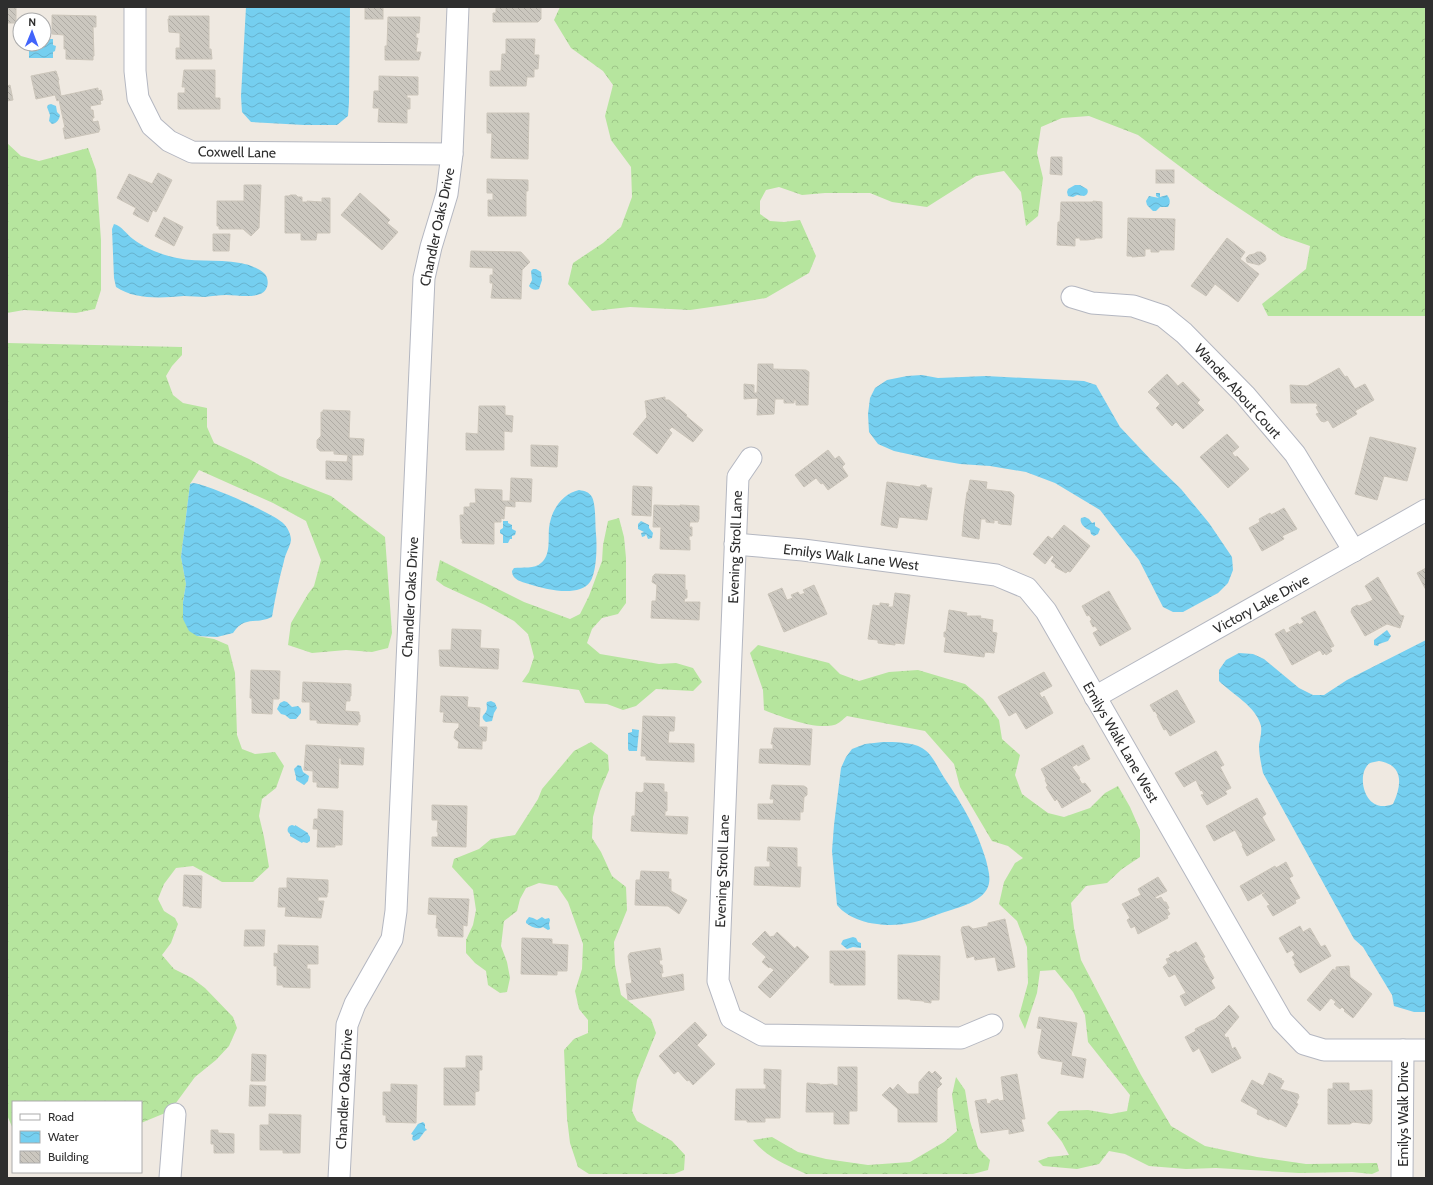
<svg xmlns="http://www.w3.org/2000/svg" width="1433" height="1185" viewBox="0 0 1433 1185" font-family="Cabin,sans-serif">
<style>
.forest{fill:url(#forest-crowns)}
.water{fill:url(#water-waves);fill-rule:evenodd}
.building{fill:url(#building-back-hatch);stroke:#cbc5ba}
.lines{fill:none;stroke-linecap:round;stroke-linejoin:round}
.minor-casing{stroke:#b4b7c1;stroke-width:23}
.minor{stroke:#fff;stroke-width:21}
.labels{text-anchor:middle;stroke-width:3;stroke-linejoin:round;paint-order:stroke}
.street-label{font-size:14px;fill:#2e2e2e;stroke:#fff}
</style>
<defs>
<pattern id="forest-crowns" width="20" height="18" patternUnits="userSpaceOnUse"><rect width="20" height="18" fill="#b6e59e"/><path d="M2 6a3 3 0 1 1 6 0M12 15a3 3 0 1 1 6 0" fill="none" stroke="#9dc588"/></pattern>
<pattern id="water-waves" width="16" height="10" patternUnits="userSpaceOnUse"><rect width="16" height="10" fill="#75cff0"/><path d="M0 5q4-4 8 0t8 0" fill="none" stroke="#66b2ce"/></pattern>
<pattern id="building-back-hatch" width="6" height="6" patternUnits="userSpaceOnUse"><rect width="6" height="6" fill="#cbc7bf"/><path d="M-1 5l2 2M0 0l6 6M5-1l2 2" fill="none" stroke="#afaba4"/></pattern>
</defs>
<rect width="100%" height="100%" fill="#efe9e1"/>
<g class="forest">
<path d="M560 7H1426V314L1425 316H1268L1262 304 1306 269 1310 246 1281 236 1210 189 1138 135 1089 116 1062 118 1041 127 1037 153 1043 178 1038 216 1026 226 1021 192 1004 171 976 176 927 207 892 202 870 193H825L802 195 779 187 766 190 760 201V214L770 221 784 222 800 220 816 256 809 273 766 298 725 305 690 310 630 307 592 311 568 284 573 263 603 243 621 227 632 197 631 167 611 140 605 116 613 85 603 71 571 48 554 20Z"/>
<path d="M7 143 21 156 39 161 88 148 96 170 101 240V290L95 309 76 313 24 310 7 313Z"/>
<path d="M7 343 182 347V355L172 366 166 376 173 395 183 403 207 408V427L214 443 249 459 280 476 331 496 385 537 392 633 388 648 372 652 346 650 312 653 288 645 291 623 308 594 314 586 321 560 306 521 273 503 199 470 190 484 181 557 186 584 183 602 197 636 214 639 228 645 235 673 237 735 242 749 255 754 275 752 284 766 276 788 262 799 259 816 264 837 269 867 253 882H222L193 866 176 868 164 884 158 899 164 911 175 918 178 924 171 943 162 955 174 969 192 978 205 988 233 1017 237 1028 229 1046 216 1060 195 1077 170 1111 141 1123V1102H13V1129L7 1115Z"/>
<path d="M619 518 624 537 626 558V603L618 614 602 618 592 629 587 643 600 654 659 664 676 663 693 668 702 682 693 691 656 689 636 706 623 710 607 704 585 703 579 690 522 682 529 672 534 657 528 634 514 621 485 605 444 586 436 580 440 560 524 602 570 619 580 614 589 596 602 561 603 545 608 521Z"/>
<path d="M758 645 829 663 840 674 859 681 889 672 918 670 965 684 983 699 999 720 1002 739 1020 755 1015 775 1022 794 1048 813 1064 817 1090 808 1105 793 1118 786 1130 807 1140 830V857L1122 869 1107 883 1086 886 1071 903 1074 928 1081 960 1141 1075 1171 1126 1205 1146 1257 1157 1306 1164 1377 1163 1379 1171 1372 1174 1352 1172 1299 1173 1216 1168 1186 1169 1149 1166 1125 1154 1109 1151 1099 1164 1077 1169 1043 1166 1038 1161 1049 1157 1069 1155 1062 1142 1047 1123 1059 1111 1088 1110 1111 1114 1127 1111 1130 1095 1088 1042 1085 1015 1073 992 1055 970 1040 971 1037 993 1025 1029 1019 1016 1028 983 1027 947 1017 921 999 904 1004 882 1015 863 1023 858 1008 846 992 841 960 787 954 764 925 731 847 716C843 719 839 724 834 725 815 730 782 717 764 710L763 690 750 653Z"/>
<path d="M591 742 608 755 609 770 600 791 593 817 592 838 601 852 612 876 626 887 627 910 614 942 615 965 621 995 651 1019 656 1033 637 1080 632 1111 637 1121 672 1141 685 1155 684 1170 674 1174H589L578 1167 570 1143 567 1118 564 1050 574 1039 588 1033V1020L579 1009 575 991 582 969 583 944 568 902 557 886 539 883 526 888 520 899 517 911 504 921 501 946 507 962 510 978 507 992 500 993 488 985 486 971 475 963 466 953V940L473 925 476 910 473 890 452 867 454 859 479 849 491 839 515 835 538 799 542 789 574 751Z"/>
<path d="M956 1077 965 1090 970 1121 978 1148 990 1160 988 1170 973 1174H806C787 1165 766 1157 753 1140L772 1137 798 1152 826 1159 868 1165 910 1162 944 1142 957 1131 952 1095Z"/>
</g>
<g class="water">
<path d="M246 7H350L349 102 348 116 337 125H304L251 122 242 112 241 96Z"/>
<path d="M44 39H53V45L56 46 55 51 53 52V58H29V47H43Z"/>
<path d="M51 104 56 106 57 112 60 115C59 120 57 123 52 124L49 121 50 115 47 107 48 105Z"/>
<path d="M1075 185H1080L1087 189C1089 192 1087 195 1084 196L1077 195 1073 197 1068 196 1067 192 1068 189Z"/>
<path d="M1156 193H1160V197L1167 195C1170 199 1171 202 1168 207H1160L1156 211H1153L1147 205 1146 201 1149 196 1159 198 1156 196Z"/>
<path d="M114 224C122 226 126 234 133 239 145 248 161 255 177 258 200 263 226 258 249 265 254 267 261 270 265 274 270 281 268 291 260 294 250 298 237 295 226 295 219 295 212 296 205 297 198 297 191 296 184 296 162 298 135 300 116 287L114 278 112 229Z"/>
<path d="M536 269 541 272 542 280 539 289C535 291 531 289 529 286L532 280 531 271 533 269Z"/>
<path d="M922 375 938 378 986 376 1084 381 1096 385 1120 427 1152 461 1181 489 1209 523 1232 557 1233 570 1228 583 1218 593 1183 612H1173L1163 607 1139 560 1100 510 1055 483 1026 472 990 466 960 464 931 459 894 451 878 444 869 432 868 414 870 398 875 388 887 380 907 376Z"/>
<path d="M193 483C207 484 275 514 284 524 288 528 291 535 291 540 290 547 285 554 284 561 279 579 275 598 272 617 256 625 245 615 233 633L217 637 197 636 189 631 183 619V602L186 584 181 557 190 484Z"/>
<path d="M579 490C585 491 589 492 592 497 596 505 595 524 596 534 597 545 597 572 590 582 580 597 547 590 532 585 524 582 512 581 512 571L514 568C522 567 535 569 541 563 551 555 548 539 549 528 551 510 562 494 579 490Z"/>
<path d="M1085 517 1089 519 1092 523 1095 522V526L1100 529 1098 534 1094 536 1091 534 1090 530C1085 529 1079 523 1081 518Z"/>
<path d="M503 521H508V523L512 525V529L516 531 515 535 512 536V539H510L508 543H503V535L500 533V530L503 528Z"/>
<path d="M641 521 649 525V528L653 533 652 538 648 539 646 534 645 536 642 537 641 533 644 532 638 529V524Z"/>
<path d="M1387 630 1391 636 1388 641 1379 644 1378 646 1374 645V640Z"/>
<path d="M1426 640V1012H1414L1394 1006 1392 995 1363 947 1354 939 1263 773C1261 763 1259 754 1259 745 1260 739 1262 732 1261 726 1256 706 1232 694 1219 681V670L1226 660 1239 653 1253 654 1264 659 1299 688 1313 695H1324L1347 680ZM1379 761C1404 765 1402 785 1393 804 1364 816 1355 773 1370 763 1372 762 1376 762 1379 761Z"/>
<path d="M284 701 287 702 292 707 298 706 301 709V713L296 719H290L285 715 281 714 277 709 280 703Z"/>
<path d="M491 701 495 703 497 708 494 713 492 721 486 722C478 715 487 715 487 708 487 706 486 704 487 702Z"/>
<path d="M632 729 639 730 637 751H629L628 749V733L632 732Z"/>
<path d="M883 742C893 742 913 742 922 748 933 754 938 769 945 779 963 805 977 830 986 860 988 869 992 880 987 889 980 902 960 907 948 911 935 915 923 921 910 923 887 928 852 924 837 905L832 851 834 825 841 768 846 757 852 749 865 744Z"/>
<path d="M298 765 301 766 303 772 309 776 308 781 304 785 296 780V777L294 769Z"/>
<path d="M292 825 295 826V825L308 833V834L310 837V841L307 843 303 842 302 843 290 836V834L288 832C287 829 288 826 292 825Z"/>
<path d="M529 917 533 918 537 920 542 917 545 919 549 918 550 920 549 924 550 929 548 930 543 927C538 930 531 927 526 923V921Z"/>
<path d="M853 937 856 938 858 942 861 943V948L853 947 847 949 841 944 843 940Z"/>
<path d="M423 1122 425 1124V1128L427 1130 425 1131 419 1139 414 1141 412 1139 413 1135 411 1134 418 1124Z"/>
</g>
<g class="building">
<rect x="365" y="7" width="18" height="12"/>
<path d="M496 7H541V19L538 22H493V13H496Z"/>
<rect x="7" y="8" width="9" height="15"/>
<path d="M52 15 96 16V27H93L94 56H93V60L66 59V49H64V35L52 34Z"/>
<path d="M169 16H209V49H211L212 59H176V48H180V33L169 32 168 19H169Z"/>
<path d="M388 17H420L419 33H416V38H418L416 52H421L419 60H385V46H387Z"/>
<path d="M506 39H535L534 55H539L538 69H534V77H527L526 86H490V71H501L502 54H506Z"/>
<path d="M184 70H215V98H220V109H178V93H185V87H182Z"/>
<path d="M56 71 59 80H58L61 96 98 88V91L101 90 103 100 100 101 101 104 90 106 91 110H93L94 118H92L93 122 98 121 100 130H99V132L65 139 63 128H65L59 100 57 101 55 95 36 99 31 76Z"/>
<path d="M379 76 418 77V95H407V98H410V109H407V123L378 122 379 108H373L374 91H379Z"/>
<path d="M10 85 13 100 7 101V86Z"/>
<path d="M487 113H529L528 159 491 158 492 133H487Z"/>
<path d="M1051 157H1062V175L1050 174Z"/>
<rect x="1156" y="170" width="18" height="13"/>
<path d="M158 173 172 180 156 212 153 210 148 222 133 214 136 208 117 198 129 174 152 184Z"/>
<path d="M487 179 528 180V191H526V216H488V200H493V193H487Z"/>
<path d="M244 185H261L259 228 251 236 243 229H219V226H217V201H244Z"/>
<path d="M360 193 390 220 387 223 398 232 382 250 341 215Z"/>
<path d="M290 195H296L298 197H302V202H307V201L322 202V198H330V233H317L316 240H301V233H285V196H289Z"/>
<path d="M1093 201 1102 202V238H1095V239L1087 240H1080V238H1075V246L1057 245 1058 222H1060L1061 202H1093Z"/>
<path d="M164 217 183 227 174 246 155 236Z"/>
<path d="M1128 218 1175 219 1174 250H1159V252H1151V249H1145V256L1132 257V256H1127Z"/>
<path d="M213 234H230L229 251H213Z"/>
<path d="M1227 238 1245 252 1240 259 1259 274 1238 302 1215 284 1206 296 1191 286Z"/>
<path d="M471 251 521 252 530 262 522 270 521 299 491 298 493 283H490V275H493V268L470 267Z"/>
<path d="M1257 252H1261L1265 255 1266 259 1265 261 1259 265 1247 262 1246 258 1249 255 1254 254Z"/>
<path d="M758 364H773V369L806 370 809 372 808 405H796V400H794V403H784V399H775L774 414 757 415 758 398 744 399V384L754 385V393H757Z"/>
<path d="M1339 368 1345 377 1347 376 1355 389 1365 384 1374 400 1355 411 1357 414 1333 428 1328 420 1324 422 1321 421 1316 414 1319 413 1316 407 1318 406 1316 403H1291L1290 385 1307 386Z"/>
<path d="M1167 374 1178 386 1183 382 1200 400 1197 403 1204 410 1183 429 1176 422 1172 426 1156 408 1160 404 1148 392Z"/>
<path d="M665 397V400H669L687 415 686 416 703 430 693 442 672 427 669 430 672 433 657 454 633 434 647 417 645 401Z"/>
<path d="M479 406H505V415L513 416 512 432 504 431V450H466V433L478 434Z"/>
<path d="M323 410 350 411 349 438 364 439 363 455H352V480L326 479V461L347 462 348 455 334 454V451H320L317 448V440L321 436V412H323Z"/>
<path d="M1227 434 1239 447 1232 453 1235 457 1237 456 1249 469 1228 488 1200 457Z"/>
<path d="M1370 437 1416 448 1407 481 1384 476 1377 500 1355 494Z"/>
<path d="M531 445 558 446 557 467 531 466Z"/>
<path d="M828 450 835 459 839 456 845 464 842 467 848 476 828 490 823 483 821 484 816 478 804 487 795 475Z"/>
<path d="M511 478 532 479 531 502 510 501Z"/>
<path d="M970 480 987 482 986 489 1011 492 1014 495 1011 525 1001 524 998 523 999 521 994 520V523L986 522V519H981L979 539 962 536 964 514 967 492H968Z"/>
<path d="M887 482 920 487 921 485H926L927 488H932L927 520 899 517 897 528 881 525Z"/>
<path d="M633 486 652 487 651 516 632 515Z"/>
<path d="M475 489 502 490V501H515V507L505 506 504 519 501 518V522H494V544L462 543 463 539H461L460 515H464V507H470V503H476Z"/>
<path d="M654 505 680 506V505L699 506V519L698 522H690L689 527H692V536H689V540H690V550L660 549 661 527H653Z"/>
<path d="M1284 508 1297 529 1282 536 1284 539 1262 551 1249 528 1260 522 1259 519 1270 513 1271 515Z"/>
<path d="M1064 525 1090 546 1070 572 1068 571 1066 573 1055 567 1056 565 1051 561 1054 557 1052 555 1045 564 1033 554 1048 536 1052 539Z"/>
<path d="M1426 568V590L1417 573Z"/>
<path d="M655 574 685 575V590H687V598H685L684 602H700L699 620 651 618 652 601H656L657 585 652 582 653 576Z"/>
<path d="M1378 577 1400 615 1404 616 1400 628 1387 624 1365 636 1351 612 1352 608 1357 605 1359 606 1373 600 1365 586Z"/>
<path d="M814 585 827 614 784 632 768 594 782 588 787 600 793 598 791 595 798 592 800 595 805 593 803 590Z"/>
<path d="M1109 591 1131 629 1100 646 1093 633 1098 630 1095 626 1093 627 1090 621 1092 620 1089 615 1087 616 1082 606Z"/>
<path d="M895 593 910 595 904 644 895 643V645L878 643V640L868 639 873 605 880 606V603L889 604 888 607H893Z"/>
<path d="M949 610 967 613 966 616H981L980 618 993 620 992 632 997 633 994 653 985 652 984 657 944 652 946 637H944V632H946Z"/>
<path d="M1315 611 1334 646 1330 648 1332 651 1326 655 1325 653 1323 655 1320 650 1292 665 1275 634 1284 629 1286 633 1291 631 1289 628 1298 623 1299 625 1304 622 1301 618Z"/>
<path d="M452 629 481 630 480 648 499 649 498 669 440 666 439 650H451Z"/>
<path d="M251 670 280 671 279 699H273L272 714 252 713V698H250Z"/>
<path d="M1044 672 1052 686 1039 693 1042 698 1044 696 1053 713 1026 729 1016 712 1009 716 998 697Z"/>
<path d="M303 682 351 684V696H350V701H346L345 711 359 712V715H360V722H358V725L317 723V720H310V702H302Z"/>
<path d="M1177 690 1195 722 1170 736 1166 729 1164 730 1157 716H1158L1155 711 1154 712 1150 705Z"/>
<path d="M441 696 468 697 467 707 480 708 479 727H487L486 741H482V749L458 748 459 742 454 738 455 731 459 727V723L443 722 444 712H440Z"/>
<path d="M643 716 675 717 674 731H669L668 743 694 744V762L646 760V756H641Z"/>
<path d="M774 728 812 729 810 765 759 763 760 749H773V744H771Z"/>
<path d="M306 745 364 748 363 765 341 764V758H339L338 788 317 787V782H313V771L304 770Z"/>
<path d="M1083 745 1090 759 1078 766 1077 764 1072 767 1080 778 1079 779 1082 784 1085 783 1091 791 1062 808 1057 799 1055 801 1046 787 1048 786 1045 780 1046 779 1041 769Z"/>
<path d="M1216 751 1224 765 1220 767 1231 788 1225 791 1227 794 1207 805 1201 795 1204 794 1202 790 1201 791 1196 780 1184 787 1175 773Z"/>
<path d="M644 783 664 784V792H667V811H665V816L688 817 687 834 631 831 632 816H635L636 792 641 793 644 791Z"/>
<path d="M772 785 804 786 807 788V795L804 797 803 812H800V820L758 819V804H773L774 799H770Z"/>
<path d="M1257 798 1266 814 1262 817 1275 840 1247 856 1242 846 1243 845 1235 830 1214 841 1206 826Z"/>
<path d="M432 805 467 806 466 847 432 846V837H438V832H437L438 820H432Z"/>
<path d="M318 809 343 811 342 845H335V847H317L318 829H313L314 819H318Z"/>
<path d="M768 847 797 848V867H801L800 887 754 885 755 867H770V861H767Z"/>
<path d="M1286 862 1293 876 1289 878 1300 898 1295 900 1296 903 1273 916 1267 906 1270 905 1262 895 1265 893 1264 892 1248 901 1240 886 1275 866 1276 868Z"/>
<path d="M641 871 669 872 668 879H671V891L687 900 679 914 668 906 635 905 636 880H640Z"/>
<path d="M184 875 202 876 201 908 189 907V906H183Z"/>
<path d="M1158 877 1167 891 1155 897 1157 899 1161 897 1164 902H1166L1169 908 1167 909 1170 914 1167 916 1168 918 1138 934 1135 926 1131 928 1127 920 1130 918 1122 904 1141 895 1138 889Z"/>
<path d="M287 878 328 880V893H327V897H318V901H324L321 918 285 916 286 907H278L279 888H287Z"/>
<path d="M429 898 469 899 467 926 463 925V937L438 936V928H436L437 915 428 914Z"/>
<path d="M1005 919 1015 967 998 971 995 957 975 960 974 956 967 958 961 930 962 927 969 926 973 929 988 926V923Z"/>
<path d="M1300 926 1303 932 1310 928 1321 947 1325 945 1331 956 1300 973 1294 964H1296L1292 957 1295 955 1292 950 1287 953 1279 938Z"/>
<path d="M245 930H265L264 946H244Z"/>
<path d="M765 931 770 937 774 936 777 932 795 949 797 946 809 957 770 998 758 987 774 970 770 967 769 968 762 962 766 957 752 944Z"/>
<path d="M522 938 552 939V944L568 945 567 971H557V975L521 974Z"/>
<path d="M1196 942 1205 957 1203 958 1214 978 1211 981 1215 988 1185 1006 1180 996 1186 993 1175 974 1169 977 1163 967 1168 963 1166 959 1171 957 1169 955 1176 951 1177 953Z"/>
<path d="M278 945 318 946V964H307V969H310V988L283 987V985H277V966H274V953L278 954Z"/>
<path d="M660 948 662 960H659L660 965H662L663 973H661L662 978 683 974 684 990 628 1000 626 984 632 983 628 956 630 953Z"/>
<path d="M830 951H865V985H834V983H830Z"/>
<path d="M898 955 940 956 939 1000H931V1003L924 1002V1001L910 1000V999H898Z"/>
<path d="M1349 966 1350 977 1372 994 1353 1018 1344 1011 1345 1010 1342 1007 1340 1009 1334 1004 1336 1002 1331 998 1320 1011 1307 1000 1333 969 1336 971V967Z"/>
<path d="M1229 1005 1239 1017 1224 1035 1226 1038 1228 1037 1232 1049 1235 1047 1241 1058 1212 1073 1199 1048 1193 1052 1185 1037 1196 1031 1195 1029 1215 1019Z"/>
<path d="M1039 1017 1077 1023 1071 1056 1086 1059 1083 1078 1061 1074 1063 1062 1041 1058 1038 1053 1042 1029 1037 1028Z"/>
<path d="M695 1022 707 1035 697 1045 715 1064 693 1085 689 1080 687 1081 678 1071 674 1074 659 1056Z"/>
<path d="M252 1054 266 1055 265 1081H251Z"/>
<path d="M466 1056H482V1070H479V1091L475 1092V1105H444V1068H466Z"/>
<path d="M838 1067H857V1111H849V1124H834V1112H806L807 1083 820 1084V1085L833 1084V1085L838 1086Z"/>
<path d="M764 1069 781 1070 780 1118H765V1122H747V1120H735L736 1089H766V1084H764Z"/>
<path d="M929 1071 932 1074 935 1071 942 1078 939 1081 942 1084 937 1089V1122H898V1109L882 1095 890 1087 893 1090 898 1084 908 1094H919V1082Z"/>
<path d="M1269 1073 1282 1079 1281 1080 1284 1081 1280 1089 1298 1094 1299 1097 1296 1103 1298 1104 1286 1127 1270 1119 1269 1120 1257 1114 1258 1110 1241 1101 1252 1080 1263 1086Z"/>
<path d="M1017 1074 1025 1119H1021L1024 1131 1009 1134V1129L981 1133 975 1101 986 1099 987 1104 991 1103V1101L998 1099 999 1101 1004 1100 1001 1077Z"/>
<path d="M1333 1083H1349V1091L1372 1090V1121L1370 1124 1353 1122 1350 1124H1328V1089H1333Z"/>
<path d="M391 1084 417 1085 416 1123 386 1122V1115H383V1092H391Z"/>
<path d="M250 1085 266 1086 265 1106H249Z"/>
<path d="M269 1114 301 1115 300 1153H283V1150H260V1125H269Z"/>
<path d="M211 1130H218V1133L234 1134V1153H214V1144H211Z"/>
</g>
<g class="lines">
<g class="minor-casing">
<g id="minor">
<path d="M135 7V71L138 98 152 126 169 141 192 152 452 154"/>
<path d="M1072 297 1092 303 1133 306 1163 316 1184 333 1245 395 1295 454 1354 551"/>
<path d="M751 458 738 477 718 981 731 1018 762 1035 961 1038 992 1025"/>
<path d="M735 544 803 550 996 575 1027 588 1046 611 1282 1021 1304 1044 1324 1050H1426"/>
<path d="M1095 697 1426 510"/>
<path d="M170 1178 175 1114"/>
<path d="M339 1178 347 1025 355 1004 392 939 396 911 424 278 431 247 447 194 452 154 458 7"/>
<path d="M1402 1178 1403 1050"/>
</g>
</g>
<use href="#minor" class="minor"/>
</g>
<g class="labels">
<g class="street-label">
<text transform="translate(237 152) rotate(1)" y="5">Coxwell Lane</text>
<text transform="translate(437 227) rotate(-78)" y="5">Chandler Oaks Drive</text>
<text transform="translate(1238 391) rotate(48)" y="5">Wander About Court</text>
<text transform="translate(735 547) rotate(-88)" y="5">Evening Stroll Lane</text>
<text transform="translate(851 557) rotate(7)" y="5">Emilys Walk Lane West</text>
<text transform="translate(410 597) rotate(-87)" y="5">Chandler Oaks Drive</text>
<text transform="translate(1261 604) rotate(-29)" y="5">Victory Lake Drive</text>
<text transform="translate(1121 742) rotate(60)" y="5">Emilys Walk Lane West</text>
<text transform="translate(722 871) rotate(-88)" y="5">Evening Stroll Lane</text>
<text transform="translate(344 1089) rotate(-87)" y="5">Chandler Oaks Drive</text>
<text transform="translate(1403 1114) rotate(-90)" y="5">Emilys Walk Drive</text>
</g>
</g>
<rect width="1433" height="1185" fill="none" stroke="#2e2e2e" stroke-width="16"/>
<rect x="12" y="1101" width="130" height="72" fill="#ffffff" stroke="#ababab"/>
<rect x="20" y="1114" width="20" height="6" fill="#ffffff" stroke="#ababab"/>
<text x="48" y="1121" font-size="12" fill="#2e2e2e">Road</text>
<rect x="20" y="1131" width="20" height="12" fill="url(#water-waves)" stroke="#ababab"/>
<text x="48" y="1141" font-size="12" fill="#2e2e2e">Water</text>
<rect x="20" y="1151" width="20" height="12" fill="url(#building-back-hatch)" stroke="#ababab"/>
<text x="48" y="1161" font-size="12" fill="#2e2e2e">Building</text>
<g transform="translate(32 32) rotate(1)"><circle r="19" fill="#ffffff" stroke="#ababab"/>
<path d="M0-3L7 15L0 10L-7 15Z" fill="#4264fb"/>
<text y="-6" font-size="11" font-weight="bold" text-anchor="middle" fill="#2e2e2e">N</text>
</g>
</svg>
